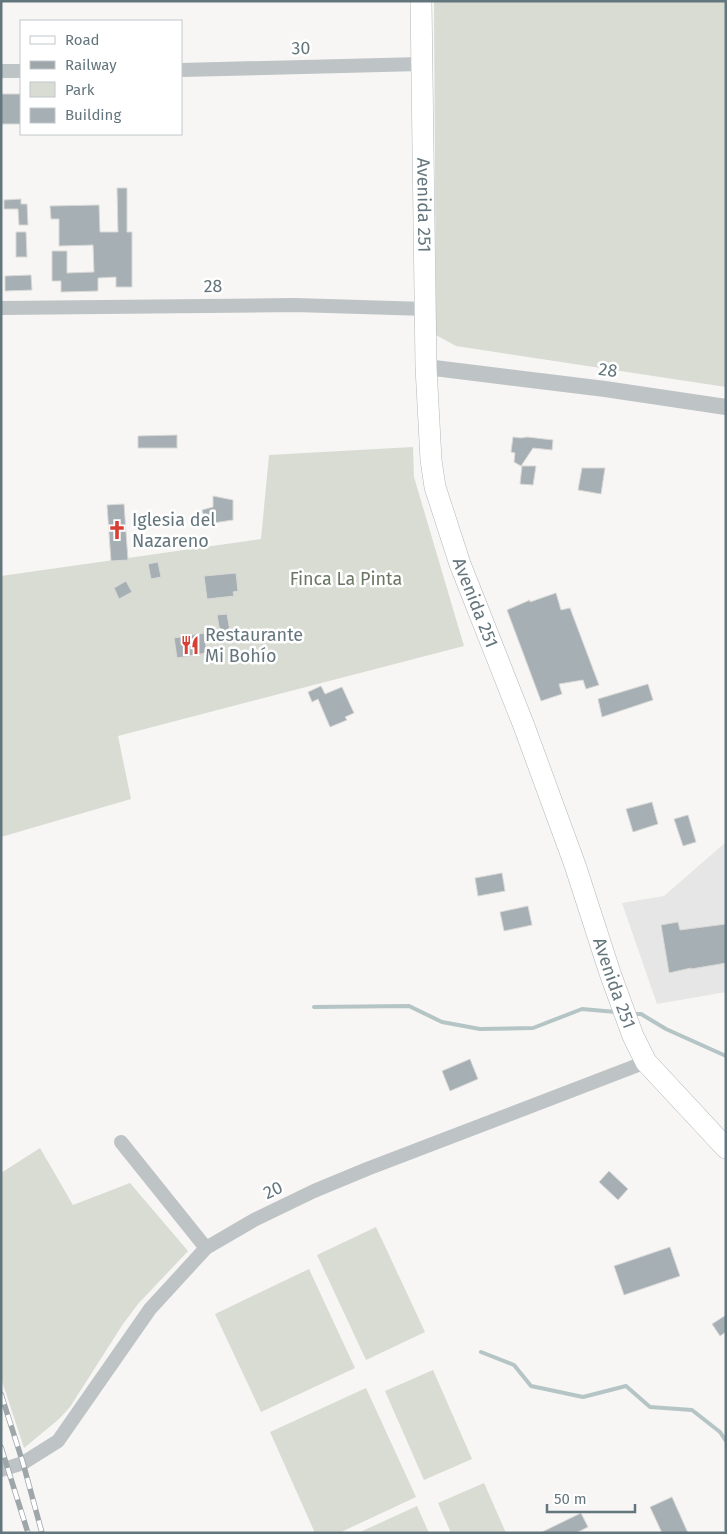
<svg xmlns="http://www.w3.org/2000/svg" width="727" height="1534" viewBox="0 0 727 1534" font-family="'Fira Sans',sans-serif">
<style>
.built{fill:#e5e6e5}
.green{fill:#d8dcd3}
.lines{fill:none;stroke-linecap:round;stroke-linejoin:round}
.stream{stroke:#b5c4c5;stroke-width:4}
.building{fill:#a6afb3;stroke:#d8d8d7}
.primary-casing{stroke:#b2b7ba;stroke-width:22}
.minor{stroke:#bec3c5;stroke-width:14}
.tertiary{stroke:#bec3c5;stroke-width:16}
.primary{stroke:#fff;stroke-width:21}
.rail-casing{stroke:#9ea6aa;stroke-width:5.5}
.rail{stroke:#fff;stroke-width:4;stroke-dasharray:11;stroke-linecap:butt}
.labels{text-anchor:middle;stroke-width:5;stroke-linejoin:round;paint-order:stroke}
.street-label{font-size:18px;fill:#64767d;stroke:#fff}
.poi-label{font-size:18px;fill:#64767d;stroke:#fff;text-anchor:start}
.park-label{font-size:18px;fill:#697662;stroke:#fff}
</style>
<rect width="100%" height="100%" fill="#f7f6f4"/>
<path class="built" d="M726 842V992L657 1004 622 903 664 896Z"/>
<g class="green">
<path d="M434 1H726V387L456 346 436 335Z"/>
<path d="M413 447 414 477 464 646 118 736 131 799 1 837V576L261 539 269 455Z"/>
<path d="M40 1148 73 1205 130 1183 188 1251 138 1304 123 1324 70 1407 59 1419 24 1448 1 1378V1173Z"/>
<path d="M376 1227 425 1332 366 1360 317 1255Z"/>
<path d="M309 1269 355 1368 261 1412 215 1314Z"/>
<path d="M433 1370 472 1459 424 1480 385 1391Z"/>
<path d="M366 1388 416 1497 339 1533H315L270 1432Z"/>
<path d="M484 1483 506 1533H451L438 1503Z"/>
<path d="M417 1506 429 1533H358Z"/>
</g>
<g class="lines">
<g class="stream">
<path d="M314 1007 409 1006 442 1022 480 1029 533 1028 582 1009 616 1012"/>
<path d="M633 1014H641L666 1029 726 1056"/>
<path d="M481 1352 514 1365 531 1386 583 1397 626 1386 650 1407 692 1410 720 1432 726 1441"/>
</g>
</g>
<g class="building">
<rect x="1" y="94" width="20" height="30"/>
<path d="M117 188H127V232H132V287H116V277L98 278V291L61 292V281H52V251H67V273L94 272 93 245 59 246V219H51L50 206 99 205 100 232H118Z"/>
<path d="M21 199V204H27L28 225H19L18 209H4V200Z"/>
<path d="M16 232H26L27 257H16Z"/>
<path d="M31 275 32 290 5 291V276Z"/>
<path d="M177 435V448H138V436Z"/>
<path d="M513 437 521 438 527 437 553 440 552 450 533 448 521 466 514 462 515 453 511 452Z"/>
<path d="M522 466H536L533 485 520 484Z"/>
<path d="M582 468H605L601 494 578 490Z"/>
<path d="M213 496 233 500V520L206 524 202 510 213 507Z"/>
<path d="M124 504 128 560 111 561 107 505Z"/>
<path d="M158 562 161 577 151 579 148 564Z"/>
<path d="M236 573 238 591 233 592 234 596 207 599 204 576Z"/>
<path d="M126 581 132 592 119 599 114 588Z"/>
<path d="M556 593 561 610 570 608 599 685 586 689 583 680 559 684 562 694 541 701 507 610 530 600V602Z"/>
<path d="M227 614 230 631 220 632 217 615Z"/>
<path d="M204 633 207 653 177 658 174 638Z"/>
<path d="M648 684 653 700 602 717 598 699Z"/>
<path d="M321 686 325 694 342 687 354 713 345 717 347 720 330 727 318 699 312 702 308 692Z"/>
<path d="M652 802 658 824 633 832 626 809Z"/>
<path d="M688 815 696 842 683 846 674 819Z"/>
<path d="M502 873 505 891 478 896 475 878Z"/>
<path d="M528 906 532 925 504 931 500 912Z"/>
<path d="M678 922 680 930 726 924V963L691 969V968L669 973 661 925Z"/>
<path d="M470 1059 478 1079 450 1091 442 1071Z"/>
<path d="M609 1171 628 1189 618 1200 599 1182Z"/>
<path d="M670 1247 680 1276 624 1295 614 1266Z"/>
<path d="M726 1315V1332L720 1336 712 1324Z"/>
<path d="M672 1497 688 1533H662L650 1507Z"/>
<path d="M581 1513 588 1527 576 1533H540Z"/>
</g>
<g class="lines">
<g class="primary-casing">
<g id="primary">
<path id="s1" d="M421 1 426 367 431 460 435 487 460 564 524 726 575 865 610 973 633 1036 646 1062 726 1148"/>
</g>
</g>
<g class="minor">
<path d="M181 70 421 64"/>
<path d="M1 71H21"/>
<path d="M1 308 295 305 426 309"/>
<path d="M121 1142 206 1248"/>
<path d="M1 1470 23 1463 58 1441 150 1309 206 1248 254 1220 314 1191 367 1169 646 1062"/>
</g>
<path class="tertiary" d="M426 367 605 389 726 407"/>
<use href="#primary" class="primary"/>
<g class="rail-casing">
<g id="rail">
<path d="M1 1394 23 1463 42 1533"/>
<path d="M1 1447 28 1533"/>
</g>
</g>
<use href="#rail" class="rail"/>
</g>
<defs>
<g id="church-bare" transform="scale(1.5)"><path d="M-1.2-6h2.4v3.5h3.3v2.4h-3.3V6h-2.4V-.1h-3.3v-2.4h3.3Z" fill="#d93f32" stroke="#fff" stroke-width="2.5" paint-order="stroke"/></g>
<g id="restaurant-bare" transform="scale(1.5)"><path d="M-5-6h1v4h1v-4h1v4h1v-4h1v5L-1.5 .5V6h-2V.5L-5-1ZM5-6V6H3V1.5H1.5Q1.5-4 5-6Z" fill="#d93f32" stroke="#fff" stroke-width="2.5" paint-order="stroke"/></g>
</defs>
<g fill-rule="evenodd">
<use href="#church-bare" x="117" y="530"/>
<use href="#restaurant-bare" x="190" y="645"/>
</g>
<g class="labels">
<g class="street-label">
<text transform="translate(301 48) rotate(-1)" y="6">30</text>
<text dy="6" stroke="none"><textPath href="#s1" startOffset="204">Avenida 251</textPath></text>
<text transform="translate(213 286) rotate(-1)" y="6">28</text>
<text transform="translate(608 370) rotate(8)" y="6">28</text>
<text dy="6" stroke="none"><textPath href="#s1" startOffset="609">Avenida 251</textPath></text>
<text dy="6" stroke="none"><textPath href="#s1" startOffset="1014">Avenida 251</textPath></text>
<text transform="translate(273 1190) rotate(-25)" y="6">20</text>
</g>
<g class="poi-label">
<text x="132" y="526">Iglesia del<tspan x="132" dy="21">Nazareno</tspan></text>
<text x="205" y="641">Restaurante<tspan x="205" dy="21">Mi Bohío</tspan></text>
</g>
<g class="park-label">
<text x="346" y="585">Finca La Pinta</text>
</g>
</g>
<rect width="727" height="1534" fill="none" stroke="#64767d" stroke-width="5"/>
<rect x="20" y="20" width="162" height="115" fill="#ffffff" stroke="#c1c8cb"/>
<rect x="30" y="36" width="25" height="8" fill="#ffffff" stroke="#c1c8cb"/>
<text x="65" y="45" font-size="15" fill="#64767d">Road</text>
<rect x="30" y="61" width="25" height="8" fill="#9ea6aa" stroke="#c1c8cb"/>
<text x="65" y="70" font-size="15" fill="#64767d">Railway</text>
<rect x="30" y="82" width="25" height="15" fill="#d8dcd3" stroke="#c1c8cb"/>
<text x="65" y="95" font-size="15" fill="#64767d">Park</text>
<rect x="30" y="108" width="25" height="15" fill="#a6afb3" stroke="#c1c8cb"/>
<text x="65" y="120" font-size="15" fill="#64767d">Building</text>
<path d="M547 1504v8h88v-8" fill="none" stroke="#64767d" stroke-width="2.5"/>
<text x="554" y="1504" font-size="15" fill="#64767d" stroke="#ffffff" stroke-width="4" paint-order="stroke">50 m</text>
</svg>
